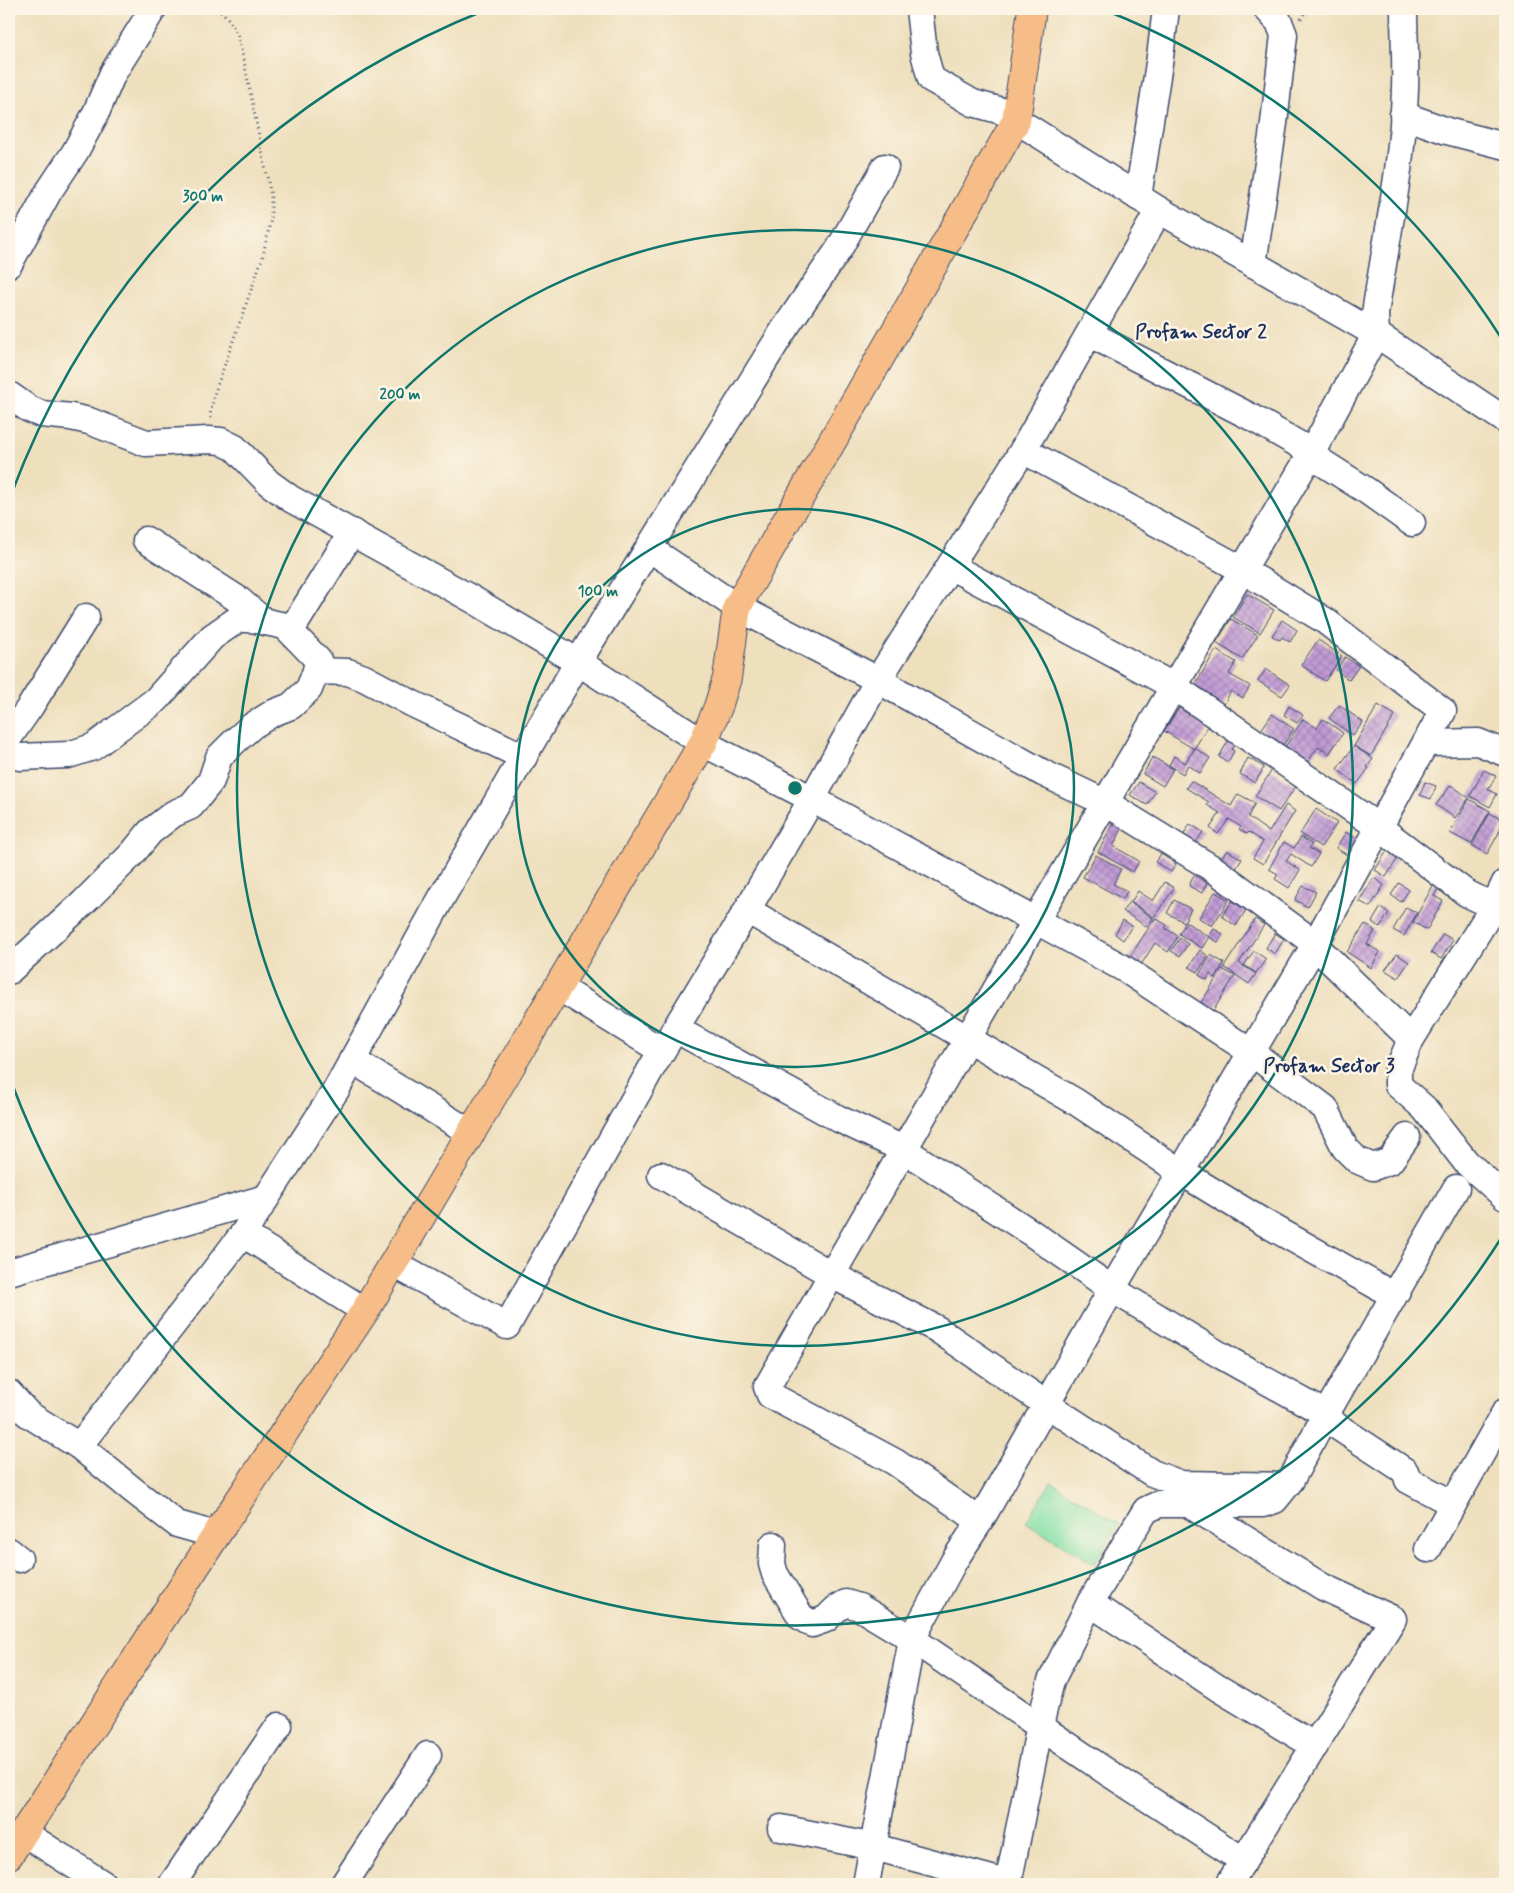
<svg xmlns="http://www.w3.org/2000/svg" width="1514" height="1893" viewBox="0 0 1514 1893" font-family="Mynerve,sans-serif">
<style>
.grass{fill:#86e1a7;stroke:#508882}
.building{fill:url(#building-cross-hatch)}
.lines{fill:none;stroke-linecap:round;stroke-linejoin:round}
.minor-casing{stroke:#3b496c;stroke-width:29}
.major-casing{stroke:#3b496c;stroke-width:30}
.path{stroke:#3b496c;stroke-width:3;stroke-dasharray:1 4;stroke-linecap:butt}
.minor{stroke:#fff;stroke-width:26}
.major{stroke:#f7bd88;stroke-width:28}
.ring{fill:none;stroke:#0f766e;stroke-width:2.5}
.labels{text-anchor:middle;stroke-width:5;stroke-linejoin:round;paint-order:stroke}
.neighbourhood-label{font-size:19px;font-weight:bold;fill:#1b2f5e;stroke:#fcf5e5}
.centre{fill:#0f766e;stroke:#fcf5e5;stroke-width:2.5}
.ring-label{font-size:15px;text-anchor:middle;font-weight:bold;fill:#0f766e;stroke:#fcf5e5;stroke-width:5;stroke-linejoin:round;paint-order:stroke}
</style>
<defs>
<pattern id="building-cross-hatch" width="8" height="8" patternUnits="userSpaceOnUse" patternTransform="scale(1.25)"><rect width="8" height="8" fill="#c39cd6"/><path d="M0 0l8 8M0 8l8-8" fill="none" stroke="#9e80b1"/></pattern>
</defs>
<rect width="100%" height="100%" fill="#fcf5e5"/>
<filter id="ink" filterUnits="userSpaceOnUse"><feTurbulence type="fractalNoise" baseFrequency=".02" numOctaves="2"/><feDisplacementMap in="SourceGraphic" scale="10" xChannelSelector="R" yChannelSelector="G"/><feConvolveMatrix kernelMatrix="1 2 1 2 8 2 1 2 1" color-interpolation-filters="sRGB"/></filter>
<filter id="wash" filterUnits="userSpaceOnUse"><feTurbulence type="fractalNoise" baseFrequency=".0096" numOctaves="4" result="noise"/><feDisplacementMap in="SourceGraphic" scale="20" xChannelSelector="R" yChannelSelector="G"/><feGaussianBlur stdDeviation="1.12" result="paint"/><feColorMatrix in="noise" values="0 0 0 0 0 0 0 0 0 0 0 0 0 0 0 0 0 1.4 0 .05"/><feComposite in="paint" operator="in"/></filter>
<g filter="url(#wash)">
<rect width="100%" height="100%" fill="#eedfbd"/>
<path class="grass" d="M1051 1482 1119 1524 1094 1564 1026 1522Z"/>
<g id="blocks">
<g class="building">
<path d="M1247 594 1274 610 1260 633 1233 617Z"/>
<path d="M1231 619 1258 635 1242 659 1216 643Z"/>
<path d="M1282 620 1297 630 1290 642 1282 637 1280 640 1272 636Z"/>
<path d="M1318 640 1342 656 1325 681 1301 665Z"/>
<path d="M1216 650 1236 662 1229 674 1250 686 1243 698 1231 691 1221 710 1190 693Z"/>
<path d="M1345 657 1359 666 1349 680 1336 670Z"/>
<path d="M1266 669 1290 685 1282 696 1258 681Z"/>
<path d="M1339 705 1363 722 1353 736 1329 718Z"/>
<path d="M1378 705 1395 715 1371 756 1354 746Z"/>
<path d="M1289 706 1303 715 1297 723 1284 715Z"/>
<path d="M1179 708 1208 726 1194 749 1164 731Z"/>
<path d="M1272 714 1294 729 1283 745 1261 730Z"/>
<path d="M1303 719 1317 728 1323 719 1343 733 1329 754 1318 747 1304 768 1281 753Z"/>
<path d="M1228 741 1235 745 1232 749 1234 751 1228 762 1219 757Z"/>
<path d="M1354 746 1373 759 1367 767 1369 768 1357 784 1337 769Z"/>
<path d="M1195 748 1210 758 1200 773 1188 765 1183 774 1169 765 1174 756 1185 763Z"/>
<path d="M1153 757 1173 769 1163 786 1143 774Z"/>
<path d="M1248 758 1264 767 1255 783 1240 774Z"/>
<path d="M1272 770 1296 786 1279 811 1255 796Z"/>
<path d="M1484 770 1496 776 1488 789 1497 794 1490 807 1470 796Z"/>
<path d="M1191 781 1231 806 1238 794 1255 803 1248 817 1269 832 1286 805 1295 811 1263 864 1253 858 1263 842 1249 832 1247 834 1239 829 1241 827 1229 819 1218 834 1210 828 1220 813 1207 805 1209 802 1186 788Z"/>
<path d="M1139 782 1155 792 1147 805 1130 795Z"/>
<path d="M1425 782 1436 786 1431 799 1420 795Z"/>
<path d="M1451 785 1469 798 1455 818 1436 805Z"/>
<path d="M1469 799 1490 811 1471 844 1450 833Z"/>
<path d="M1316 809 1337 823 1321 847 1300 834Z"/>
<path d="M1490 813 1505 822 1487 854 1472 845Z"/>
<path d="M1113 824 1122 829 1113 846 1139 861 1133 872 1098 852Z"/>
<path d="M1190 824 1203 832 1195 844 1183 836Z"/>
<path d="M1505 829V841L1501 839Z"/>
<path d="M1346 832 1362 842 1352 858 1336 848Z"/>
<path d="M1301 837 1312 844 1309 848 1319 854 1311 867 1291 854 1286 861 1300 870 1289 888 1275 879 1278 874 1269 869 1284 842 1294 848Z"/>
<path d="M1390 846 1401 853 1386 877 1375 870Z"/>
<path d="M1227 850 1242 859 1232 875 1217 865Z"/>
<path d="M1161 854 1176 864 1171 872 1155 862Z"/>
<path d="M1096 855 1121 869 1113 884 1127 891 1123 899 1083 877Z"/>
<path d="M1194 875 1207 883 1202 893 1189 886Z"/>
<path d="M1374 878 1384 885 1370 907 1359 901Z"/>
<path d="M1165 882 1174 888 1154 917 1131 902 1138 891 1153 901Z"/>
<path d="M1399 883 1409 890 1401 902 1391 895Z"/>
<path d="M1434 884 1439 887 1434 896 1443 901 1427 930 1413 922Z"/>
<path d="M1303 886 1316 892 1308 907 1295 900Z"/>
<path d="M1215 892 1229 900 1212 926 1199 918Z"/>
<path d="M1174 900 1191 909 1184 922 1167 913Z"/>
<path d="M1232 901 1246 910 1236 926 1222 916Z"/>
<path d="M1129 902 1153 918 1147 927 1123 911Z"/>
<path d="M1381 907 1389 913 1380 927 1372 922Z"/>
<path d="M1406 907 1417 913 1404 936 1393 930Z"/>
<path d="M1155 918 1167 925 1165 928 1178 936 1168 952 1155 943 1137 971 1126 963Z"/>
<path d="M1255 919 1264 925 1239 963 1256 974 1249 984 1224 967Z"/>
<path d="M1123 920 1132 926 1123 940 1115 934Z"/>
<path d="M1186 922 1209 937 1202 948 1179 934Z"/>
<path d="M1365 924 1375 931 1367 944 1380 952 1371 968 1347 952Z"/>
<path d="M1214 929 1223 934 1218 942 1209 937Z"/>
<path d="M1275 933 1284 939 1275 954 1266 948Z"/>
<path d="M1443 934 1453 940 1441 959 1431 953Z"/>
<path d="M1180 938 1188 944 1180 956 1171 951Z"/>
<path d="M1200 950 1208 956 1198 972 1189 967Z"/>
<path d="M1254 951 1266 959 1256 973 1244 965Z"/>
<path d="M1397 954 1409 962 1398 978 1385 970Z"/>
<path d="M1211 955 1224 963 1215 978 1210 974 1207 980 1199 975Z"/>
<path d="M1222 969 1235 976 1213 1011 1201 1003Z"/>
</g>
</g>
</g>
<g filter="url(#ink)">
<use href="#blocks" fill-opacity="0" stroke="#3b496c" stroke-width="1"/>
<g class="lines">
<g class="minor-casing">
<g id="minor">
<path d="M919 9 924 53 931 79 973 103 1002 111 1159 210 1376 334 1505 420"/>
<path d="M1403 115 1447 131 1505 146"/>
<path d="M1138 197 1160 57 1166 9"/>
<path d="M9 264 49 191 75 152 95 115 113 73 153 9"/>
<path d="M1253 264 1274 123 1284 35 1279 22 1267 9"/>
<path d="M1090 334 1251 417 1312 452 1320 461 1367 491 1412 523"/>
<path d="M9 395 29 409 41 414 71 417 89 421 146 443 209 440 221 441 235 448 269 483 291 499 472 599 578 662 703 743 812 799 1123 968 1251 1052 1325 1108 1345 1148 1357 1160 1373 1167 1390 1161 1407 1137"/>
<path d="M146 540 239 600 265 622"/>
<path d="M650 549 737 607 878 680 1043 773 1106 803 1215 870 1306 937 1411 1039"/>
<path d="M950 566 1173 686 1380 828 1466 893 1505 912"/>
<path d="M316 671 348 672 364 678 413 704 524 757"/>
<path d="M9 737 30 707 86 617"/>
<path d="M1427 743 1478 742 1505 753"/>
<path d="M9 755 20 757 68 755 93 747 156 700 212 637 238 619H252L285 626 295 624 352 532"/>
<path d="M1505 883 1494 906 1411 1039 1398 1070V1085L1424 1108 1466 1162 1505 1197"/>
<path d="M747 910 1076 1102 1181 1172 1263 1222 1393 1295"/>
<path d="M9 971 83 903 132 854 150 832 173 814 191 806 211 781 219 757 234 742 252 726 273 713 291 706 309 689 316 671 318 660 285 626"/>
<path d="M558 987 662 1051"/>
<path d="M688 1036 839 1119 903 1149 1030 1232 1112 1289 1220 1355 1326 1414 1335 1425 1405 1471 1408 1480 1453 1504"/>
<path d="M352 1060 471 1133"/>
<path d="M661 1175 832 1275 937 1329 1046 1404 1152 1473 1181 1484 1286 1486"/>
<path d="M243 1234 365 1311"/>
<path d="M394 1264 507 1326 651 1069 747 910 812 799 878 680 1023 450 1159 210"/>
<path d="M9 1272 266 1198"/>
<path d="M9 1393 28 1414 79 1446 134 1491 177 1524 216 1535"/>
<path d="M79 1446 243 1234 336 1090 442 897 578 662 783 331 839 249 885 167"/>
<path d="M1190 1505 1323 1587 1393 1619 1229 1884"/>
<path d="M980 1521 895 1462 770 1395 767 1387 1036 920 1312 452 1376 334 1375 314C1386 240 1403 164 1405 89 1406 62 1404 35 1404 9"/>
<path d="M773 1545 772 1564 775 1574 801 1617 812 1624 826 1619 836 1609 846 1603 859 1607 912 1639 1104 1770 1244 1861"/>
<path d="M1428 1549 1505 1412"/>
<path d="M9 1551 19 1559"/>
<path d="M1090 1603 1218 1688 1315 1746"/>
<path d="M781 1828 874 1847 1010 1884"/>
<path d="M24 1833 103 1884"/>
<path d="M172 1884 279 1726"/>
<path d="M344 1884 428 1755"/>
<path d="M866 1884 912 1639 954 1561 980 1521 1112 1289 1314 946 1443 711 1324 620 1241 569 1023 450"/>
<path d="M1008 1884 1040 1725 1051 1681 1090 1603 1133 1531 1146 1510 1159 1504H1263L1275 1500 1291 1480 1326 1414 1456 1188"/>
</g>
</g>
<g class="major-casing">
<path id="major" d="M9 1855 222 1526 365 1311 703 743 718 707 727 678 737 607 1016 121 1032 9"/>
</g>
<g class="path">
<path d="M1301 19 1307 9"/>
<path d="M211 418 210 415 215 392 262 259 271 219V196L245 66 237 33 227 17 218 9"/>
</g>
<use href="#minor" class="minor"/>
<use href="#major" class="major"/>
</g>
</g>
<g class="ring">
<circle cx="795" cy="788" r="279"/>
<circle cx="795" cy="788" r="558"/>
<path d="M1505 1232A837 837 0 0 1 11 1081M11 495A837 837 0 0 1 488 9M1102 9A837 837 0 0 1 1505 344"/>
</g>
<g class="labels">
<g class="neighbourhood-label">
<text x="1201" y="338">Profam Sector 2</text>
<text x="1329" y="1072">Profam Sector 3</text>
</g>
</g>
<circle cx="795" cy="788" r="8" class="centre"/>
<g class="ring-label">
<text x="203" y="201">300 m</text>
<text x="400" y="399">200 m</text>
<text x="598" y="596">100 m</text>
</g>
<rect width="1514" height="1893" fill="none" stroke="#fcf5e5" stroke-width="30"/>
</svg>
